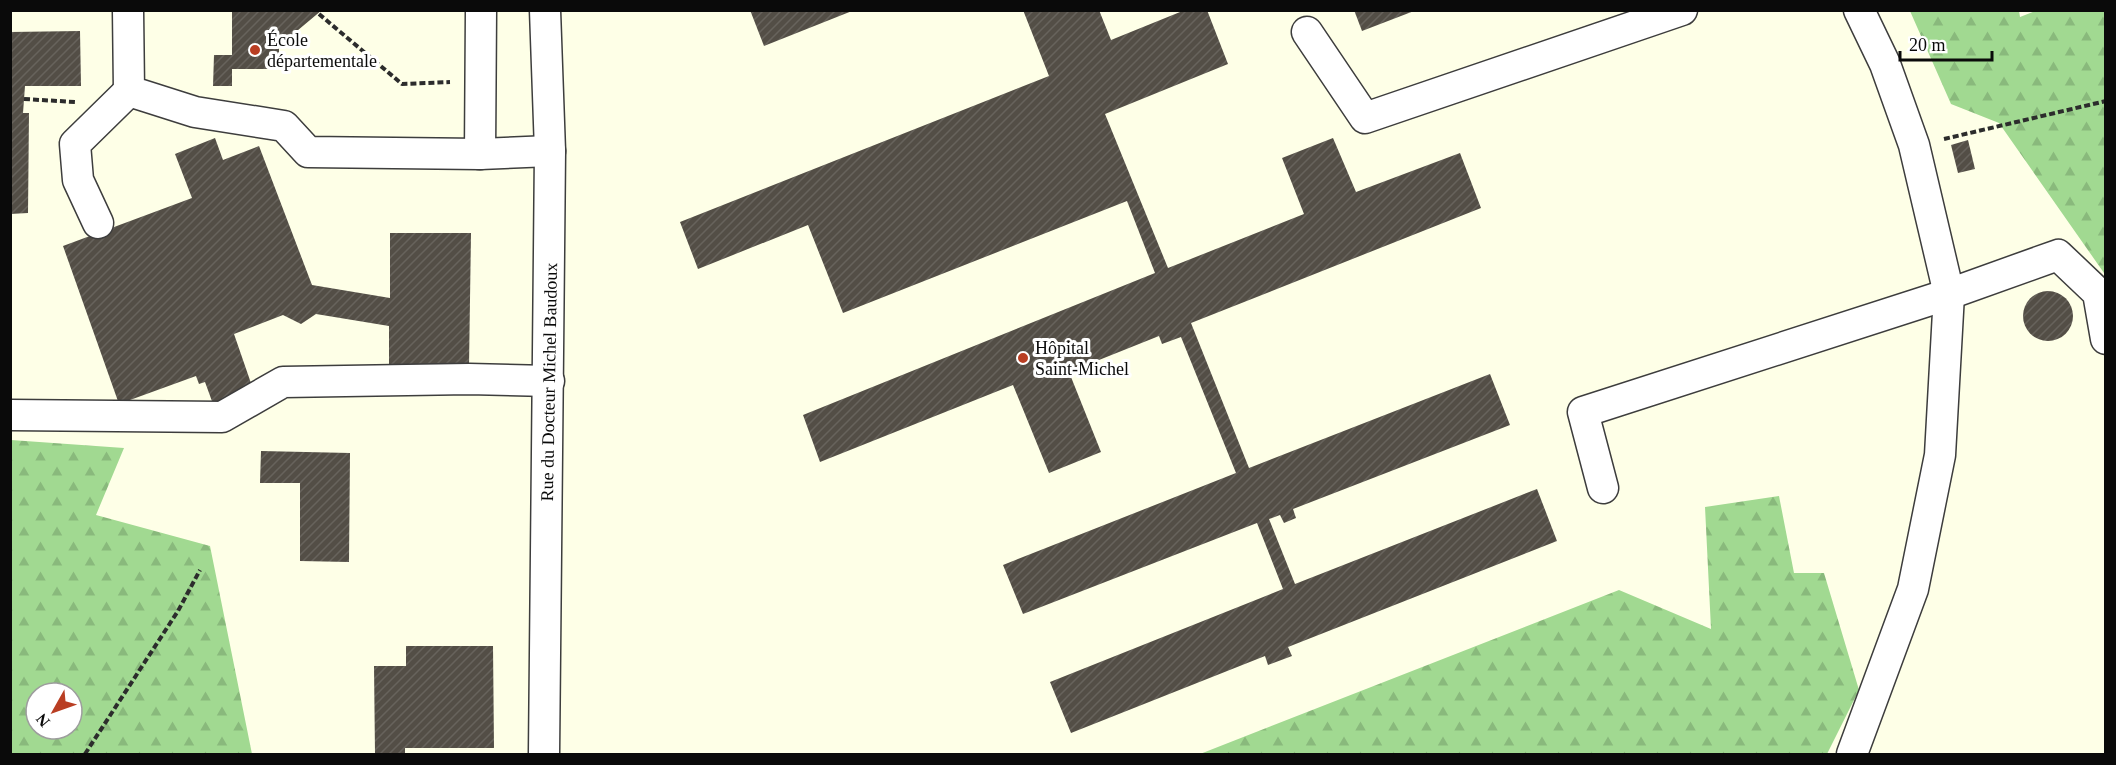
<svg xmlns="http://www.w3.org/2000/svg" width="2116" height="765" viewBox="0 0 2116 765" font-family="'Times New Roman',serif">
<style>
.forest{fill:url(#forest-firs);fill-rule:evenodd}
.building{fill:url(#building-hatch)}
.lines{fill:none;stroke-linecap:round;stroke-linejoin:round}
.minor-casing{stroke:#3d3d3d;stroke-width:33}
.path{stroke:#2c2c2c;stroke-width:4;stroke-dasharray:6 3;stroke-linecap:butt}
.minor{stroke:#fff;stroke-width:30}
.poi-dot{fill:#b93e23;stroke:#fff;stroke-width:2}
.labels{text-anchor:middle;stroke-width:6;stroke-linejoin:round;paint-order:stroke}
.poi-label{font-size:18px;fill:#0a0a0a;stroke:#fff;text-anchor:start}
.street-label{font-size:18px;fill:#0a0a0a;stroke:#fff}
</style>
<defs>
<pattern id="forest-firs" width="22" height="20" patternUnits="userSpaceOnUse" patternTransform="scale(1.5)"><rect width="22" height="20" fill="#a1d991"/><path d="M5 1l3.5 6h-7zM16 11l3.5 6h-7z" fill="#89b97c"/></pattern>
<pattern id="building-hatch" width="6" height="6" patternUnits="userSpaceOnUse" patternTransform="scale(1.5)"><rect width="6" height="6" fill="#534e46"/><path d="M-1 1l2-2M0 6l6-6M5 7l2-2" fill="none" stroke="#67635c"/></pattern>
</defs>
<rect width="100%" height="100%" fill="#feffe7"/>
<g class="forest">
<path d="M1910 11H2019L2020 17 2035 11H2105L2106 264 2104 273 1999 123 1951 104Z"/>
<path d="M11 440 124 448 96 515 210 546 252 754H11ZM36 693H72V729H36Z"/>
<path d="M1779 496 1794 573H1824L1859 690 1827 754H1200L1619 590 1711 629 1705 507Z"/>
</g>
<g class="building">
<path d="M232 10H322L279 46V69H232V86H213L214 55H232Z"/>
<path d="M750 10H852V11L764 46Z"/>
<path d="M1023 10H1099L1111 40 1185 10H1207L1228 64 1105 114 1168 268 1304 214 1282 158 1333 138 1356 192 1460 153 1481 208 1191 323 1249 468 1490 374 1510 425 1293 509 1296 518 1284 523 1280 515 1269 519 1295 584 1537 489 1557 541 1288 647 1292 656 1268 665 1265 656 1071 733 1050 682 1283 589 1257 523 1023 614 1003 565 1236 473 1181 337 1162 344 1159 336 1069 372 1101 452 1049 473 1013 385 820 462 803 415 1155 273 1127 201 843 313 808 225 698 269 680 222 1049 76Z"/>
<path d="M1354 10H1414V11L1362 31Z"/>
<path d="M80 31 81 86H25L23 113H29L28 213 10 214V32Z"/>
<path d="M215 138 223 160 259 146 312 285 390 298V233H471L469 367 389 365V326L316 314 301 324 283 315 234 334 253 389 213 404 205 382 199 384 196 376 119 404 63 246 192 198 175 154Z"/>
<path d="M1968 140 1975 169 1958 173 1951 145Z"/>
<circle cx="2048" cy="316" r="25"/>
<path d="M261 451 350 453 349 562 300 561V483H260Z"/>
<path d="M406 646H493L494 748H405V754H375L374 666H406Z"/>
</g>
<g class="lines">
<g class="minor-casing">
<g id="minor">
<path d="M128 10 129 91 195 112 284 126 308 152 480 154 550 151"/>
<path d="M1307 32 1365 118 1682 10"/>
<path d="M480 154 481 10"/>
<path d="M98 223 78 180 75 144 129 91"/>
<path d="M10 415 222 417 283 382 469 379 549 381"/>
<path d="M1603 488 1583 412 1949 294 2058 255 2098 293 2106 339"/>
<path d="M544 754 550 151 545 10"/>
<path d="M1852 754 1913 589 1940 455 1949 294 1914 145 1885 64 1859 10"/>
</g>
</g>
<g class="path">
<path d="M319 14 402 84 450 82"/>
<path d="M24 99 75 102"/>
<path d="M1944 139 2106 101"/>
<path d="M85 754 178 611 200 570"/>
</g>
<use href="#minor" class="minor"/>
</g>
<g class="poi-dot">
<circle cx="255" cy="50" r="6"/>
<circle cx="1023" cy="358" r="6"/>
</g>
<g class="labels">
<g class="poi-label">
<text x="267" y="46">École<tspan x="267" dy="21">départementale</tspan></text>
<text x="1035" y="354">Hôpital<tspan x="1035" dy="21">Saint-Michel</tspan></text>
</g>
<g class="street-label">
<text transform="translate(549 382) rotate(-89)" y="6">Rue du Docteur Michel Baudoux</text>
</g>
</g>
<rect width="2116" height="765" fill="none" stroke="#0a0a0a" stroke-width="24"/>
<g transform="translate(54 711) rotate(230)"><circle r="28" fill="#ffffff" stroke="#9d9d9d" stroke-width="1.5"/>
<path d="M0-4.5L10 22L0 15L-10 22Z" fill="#b93e23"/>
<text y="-9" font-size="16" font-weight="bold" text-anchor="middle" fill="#0a0a0a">N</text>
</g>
<path d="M1900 51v9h92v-9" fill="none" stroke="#0a0a0a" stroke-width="3"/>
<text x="1909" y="51" font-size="18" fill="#0a0a0a" stroke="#ffffff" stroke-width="4.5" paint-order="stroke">20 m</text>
</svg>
